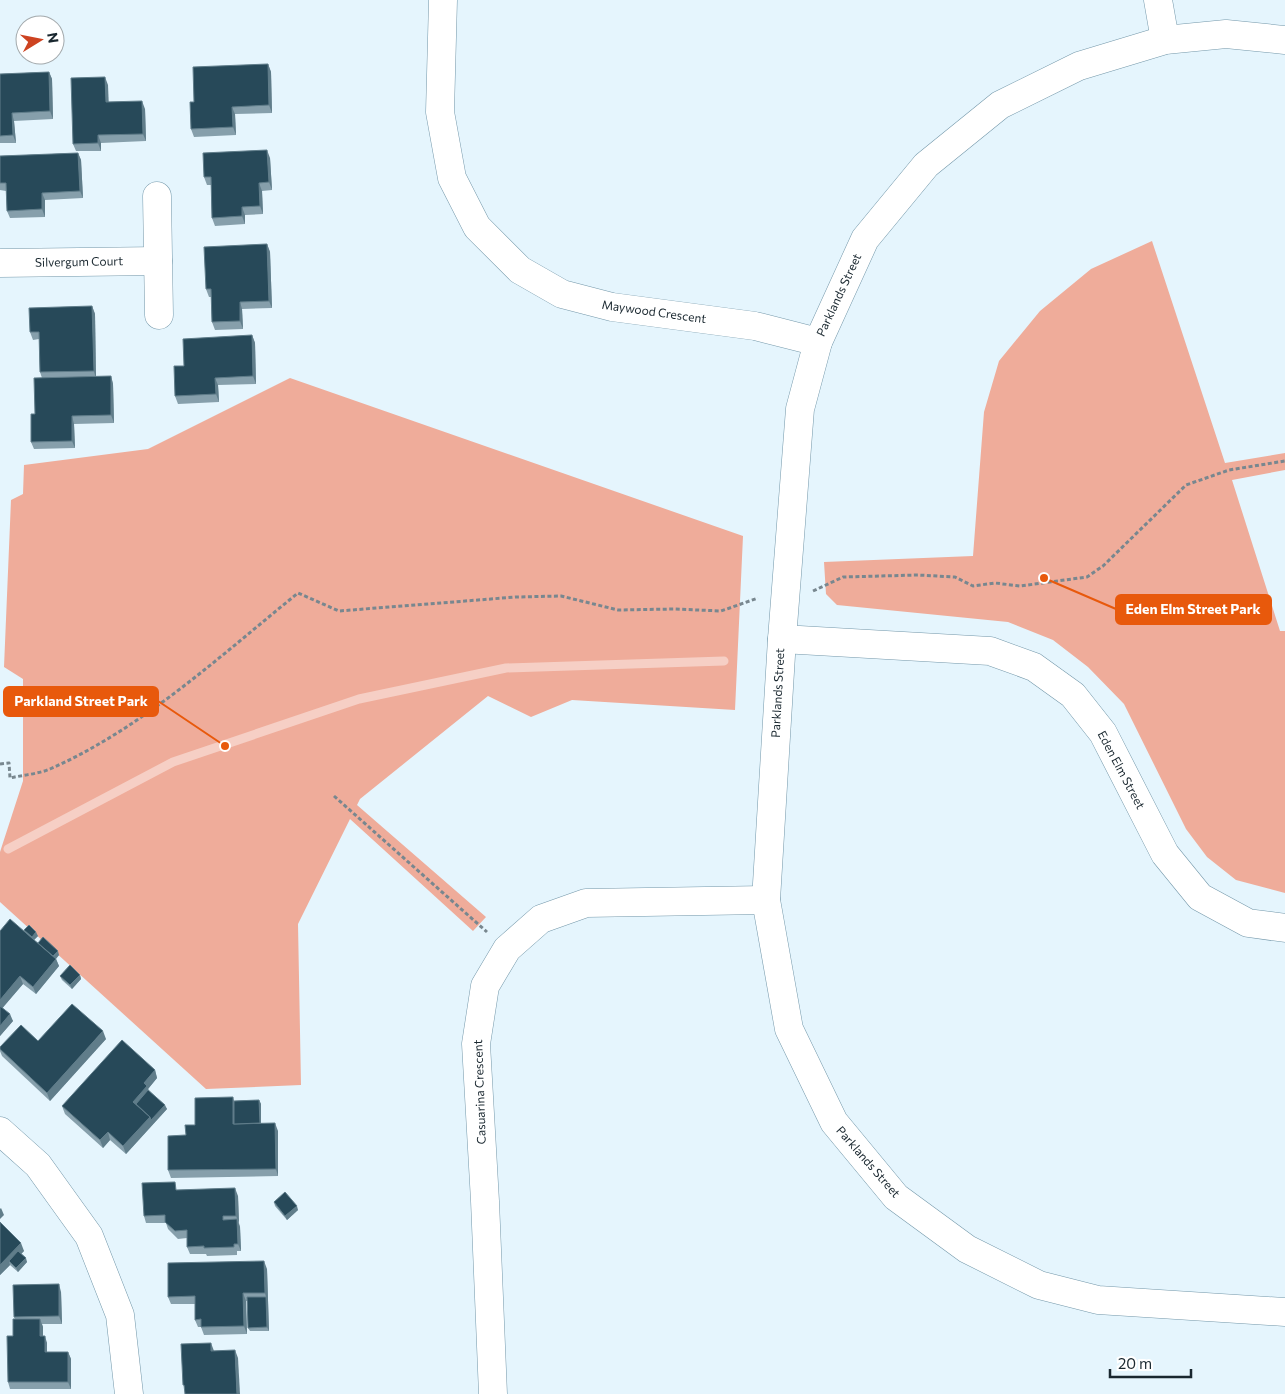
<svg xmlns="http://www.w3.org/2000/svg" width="1285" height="1394" viewBox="0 0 1285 1394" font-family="Commissioner,sans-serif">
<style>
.green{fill:#efac9a}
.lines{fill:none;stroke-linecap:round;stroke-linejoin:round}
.stream{stroke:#f6cfc5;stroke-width:9}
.minor-casing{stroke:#7498aa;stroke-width:29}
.path{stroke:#78878f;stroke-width:3;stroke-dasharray:4 2.5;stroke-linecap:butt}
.minor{stroke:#fff;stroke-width:28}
.wall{fill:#869fab}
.shaded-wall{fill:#607d8a}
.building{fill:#274959;stroke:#607d8a}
.labels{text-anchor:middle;stroke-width:5;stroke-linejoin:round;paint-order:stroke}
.street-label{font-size:12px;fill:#19272f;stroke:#fff}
.leader{fill:none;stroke:#e8590c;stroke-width:2}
.callout-dot{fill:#e8590c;stroke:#fff;stroke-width:2}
.callout{fill:#e8590c;stroke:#e8590c;stroke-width:2}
.callout-label{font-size:14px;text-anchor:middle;font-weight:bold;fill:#fff}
</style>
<rect width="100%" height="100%" fill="#e5f5fd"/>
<g class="green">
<path d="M1152 241 1225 463 1285 453V470L1232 480 1280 631H1285V893L1236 880 1207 857 1186 829 1124 704 1088 667 1053 640 1008 622 837 605 826 594 824 562 973 556 984 412 999 361 1040 311 1091 269Z"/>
<path d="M290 378 743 536 735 710 572 700 531 717 488 696 360 799 357 805 486 917 473 931 350 819 298 924 301 1085 206 1089 0 902V852L23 781V679L4 667 11 500 23 494 24 465 148 449Z"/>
</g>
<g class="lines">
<path class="stream" d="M8 849 173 762 359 699 506 668 724 661"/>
<g class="minor-casing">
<g id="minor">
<path d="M443 0 440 112 452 178 477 227 520 270 562 294 612 307 755 326 818 342"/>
<path d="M1158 0 1165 40"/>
<path d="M1285 40 1226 34 1165 40 1079 66 1000 105 926 165 865 239 818 342 800 409 782 639 766 900 789 1029 834 1122 896 1197 967 1249 1039 1285 1098 1300 1285 1312"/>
<path d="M157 196 159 315"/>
<path d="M0 263 158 261"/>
<path d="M782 639 990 651 1034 667 1073 695 1103 733 1165 854 1200 897 1248 923 1285 928"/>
<path d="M0 1131 38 1165 89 1236 120 1315 129 1394"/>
<path d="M493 1394 485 1201 476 1044 485 986 507 949 541 919 586 903 766 900"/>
</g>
</g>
<g class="path">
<path d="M813 591 843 577 918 575 955 577 973 586 995 583 1020 586 1087 577 1103 566 1186 485 1229 470 1285 461"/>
<path d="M0 764 9 763 10 778C23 775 38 774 50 769 143 728 220 656 298 593L339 611 516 597 561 596 618 610 675 609 721 611 758 598"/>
<path d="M334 796 487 932"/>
</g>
<use href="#minor" class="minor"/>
</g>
<g class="wall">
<path d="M268 64 271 72 272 113 235 114 236 135 194 137 191 129 194 102Z"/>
<path d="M49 72 52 79 53 119 14 121 16 143H0V74Z"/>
<path d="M108 85V102L145 109 146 141 101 143V151H76L73 144Z"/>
<path d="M78 153 81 160 83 198 45 200V217L10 218 7 211 6 191 0 190V156Z"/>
<path d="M270 158 272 190 262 191 263 214 245 215V224L215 226 212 218 211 185H207L204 177Z"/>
<path d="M267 244 270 252 272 308 242 309 243 329 215 330 212 322 211 297H209L206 289Z"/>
<path d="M92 306 95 314 96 377 111 376 113 384 114 423 74 424 75 448 34 449 31 442 35 414 42 378 40 372 39 339 33 340 30 332Z"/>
<path d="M252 335 255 343 256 384 218 385 219 402 178 404 175 396 184 366Z"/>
<path d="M24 930 38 936 34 940 38 943 59 955 56 959 59 966 36 994 23 984 2 1008 13 1021 0 1036V931L25 932Z"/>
<path d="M80 975 81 979 72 989 62 980 60 976Z"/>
<path d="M106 1039 50 1101 2 1056 0 1051V1047L38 1041Z"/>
<path d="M155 1070 157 1078 148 1089 167 1109 126 1154 110 1140 103 1148 65 1114 62 1106Z"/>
<path d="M259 1100 261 1104V1123L278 1131V1176L171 1178 168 1170 186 1135 195 1125 234 1101Z"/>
<path d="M178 1190 238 1196 239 1223 240 1227 241 1251H237V1255L207 1256 206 1254H190L187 1247V1238L178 1239 168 1229 166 1223H146L144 1216Z"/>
<path d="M274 1202 298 1210 287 1220 275 1206Z"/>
<path d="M0 1222 24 1251 21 1254 27 1262 18 1272 10 1265 0 1275Z"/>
<path d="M267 1269 269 1331H250L248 1328V1301H246L247 1334 204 1335 201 1327H198L195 1320V1304H171L168 1297Z"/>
<path d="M61 1292 62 1324H42L43 1327V1336L47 1343V1352H68L71 1359V1389H10L8 1382 15 1319 14 1317Z"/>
</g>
<g class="shaded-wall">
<path d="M268 64 271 72 272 113 269 105Z"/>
<path d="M49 72 52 79 53 119 50 111Z"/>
<path d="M105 77 108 85 109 109 106 102Z"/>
<path d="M142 101 145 109 146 141 143 134Z"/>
<path d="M232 107 235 114 236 135 233 127Z"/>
<path d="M12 113 14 121 16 143 13 135Z"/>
<path d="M98 135 101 143V151L98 143Z"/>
<path d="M267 150 270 158 272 190 269 182Z"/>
<path d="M78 153 81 160 83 198 80 191Z"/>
<path d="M259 183 262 191 263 214 260 206Z"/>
<path d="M42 193 45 200V217L42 209Z"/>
<path d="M242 207 245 215V224L242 216Z"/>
<path d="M267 244 270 252 272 308 269 301Z"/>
<path d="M240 302 242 309 243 329 240 321Z"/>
<path d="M92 306 95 314 96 379 94 371Z"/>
<path d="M252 335 255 343 256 384 253 376Z"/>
<path d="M111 376 113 384 114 423 111 415Z"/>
<path d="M215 378 218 385 219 402 216 394Z"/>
<path d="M72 416 74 424 75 448 72 441Z"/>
<path d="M36 932 38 936 33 941 32 937Z"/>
<path d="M58 951 59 955 54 961 53 957Z"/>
<path d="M56 959 59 966 36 994 33 987Z"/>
<path d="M80 975 81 979 72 989 70 985Z"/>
<path d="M20 976 23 984 0 1011V1000Z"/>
<path d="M10 1014 13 1021 0 1036V1026Z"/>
<path d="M103 1031 106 1039 50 1101 47 1093Z"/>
<path d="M155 1070 157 1078 148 1089 150 1094 137 1108 133 1102 144 1083Z"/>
<path d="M233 1097 235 1105 236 1127 233 1124Z"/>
<path d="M259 1100 261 1104V1131L260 1127Z"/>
<path d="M165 1105 167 1109 126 1154 123 1146 150 1117Z"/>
<path d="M275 1123 278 1131V1176L276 1169Z"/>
<path d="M108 1132 110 1140 103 1148 100 1140Z"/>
<path d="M235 1188 238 1196 239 1223 236 1216Z"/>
<path d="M297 1206 298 1210 287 1220 285 1216Z"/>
<path d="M1 1208 4 1215 0 1219V1209Z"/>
<path d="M237 1219 240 1227 241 1251 238 1244Z"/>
<path d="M21 1243 24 1251 11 1264 9 1261 10 1265 0 1275V1265Z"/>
<path d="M26 1258 27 1262 18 1272 16 1268Z"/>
<path d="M264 1261 267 1269 269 1331 267 1327 266 1297 265 1293Z"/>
<path d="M59 1284 61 1292 62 1324 59 1316Z"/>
<path d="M243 1293 246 1301 247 1334 244 1326Z"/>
<path d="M40 1319 43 1327V1343L40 1336Z"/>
<path d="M45 1336 47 1343V1359L45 1352Z"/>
<path d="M211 1343 214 1351V1359L211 1351Z"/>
<path d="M235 1350 238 1358 240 1394H237Z"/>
<path d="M68 1352 71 1359V1389L68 1382Z"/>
</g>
<g class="building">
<path d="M268 64 269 105 232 107 233 127 191 129 190 102H194L193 67Z"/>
<path d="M49 72 50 111 12 113 13 135 0 136V74Z"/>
<path d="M105 77 106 102 142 101 143 134 98 135V143L73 144 71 78Z"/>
<path d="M267 150 269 182 259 183 260 206 242 207V216L212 218 211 177H204L203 153Z"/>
<path d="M78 153 80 191 42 193V209L7 211 6 183H0V156Z"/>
<path d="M267 244 269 301 240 302V321L212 322 211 289H206L204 247Z"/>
<path d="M92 306 94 371 40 372 39 332H30L29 308Z"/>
<path d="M252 335 253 376 215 378 216 394 175 396 174 366H184L183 339Z"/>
<path d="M111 376V415L72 416V441L31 442V414H35L34 378Z"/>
<path d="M10 919 56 959 33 987 20 976 0 1000V931Z"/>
<path d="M29 925 36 932 32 937 24 930Z"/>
<path d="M43 937 58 951 53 956 38 943Z"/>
<path d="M70 965 80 975 70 985 60 976Z"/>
<path d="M72 1004 103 1031 47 1093 0 1049V1047L21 1025 38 1041Z"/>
<path d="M0 1006 10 1014 0 1026Z"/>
<path d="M122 1040 155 1070 144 1083 147 1086 133 1102 150 1117 123 1146 108 1132 100 1140 62 1106Z"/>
<path d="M148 1090 165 1105 151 1120 150 1117 136 1104Z"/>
<path d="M233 1097V1124L275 1123 276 1169 168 1170V1136L186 1135 185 1125H195V1098Z"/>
<path d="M259 1100 260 1123 234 1124V1101Z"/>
<path d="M175 1182 176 1190 235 1188 236 1216H223V1220L237 1219 238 1244H234V1247L204 1248V1246L187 1247V1230L175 1231 165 1222V1215L144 1216 142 1183Z"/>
<path d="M285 1192 297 1206 285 1216 274 1202Z"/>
<path d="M0 1222 21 1243 0 1265Z"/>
<path d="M18 1251 26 1258 16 1268 9 1261Z"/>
<path d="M264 1261 265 1293H243L244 1326 201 1327V1319L195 1320V1296L168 1297V1263Z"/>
<path d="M59 1284V1316L14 1317 13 1285Z"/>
<path d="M247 1297H266L267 1327 248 1328Z"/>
<path d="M13 1319H40V1336H45V1352H68V1382H8L7 1336H13Z"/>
<path d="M211 1343V1351L235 1350 237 1394H185L184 1385H183L181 1344Z"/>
</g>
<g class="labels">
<g class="street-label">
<text transform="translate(79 262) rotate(-1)" y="4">Silvergum Court</text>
<text transform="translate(839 295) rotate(-65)" y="4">Parklands Street</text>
<text transform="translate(654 312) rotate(8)" y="4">Maywood Crescent</text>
<text transform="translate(778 693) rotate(-87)" y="4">Parklands Street</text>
<text transform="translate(1121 770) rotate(62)" y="4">Eden Elm Street</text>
<text transform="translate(480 1092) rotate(-92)" y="4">Casuarina Crescent</text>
<text transform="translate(868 1162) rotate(49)" y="4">Parklands Street</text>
</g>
</g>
<path class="leader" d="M1044 578L1116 609M225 746L158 701"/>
<g class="callout-dot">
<circle cx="1044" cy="578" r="5"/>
<circle cx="225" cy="746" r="5"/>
</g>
<g class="callout">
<rect x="1116" y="595" width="155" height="29" rx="5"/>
<rect x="4" y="687" width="154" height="29" rx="5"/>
</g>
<g class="callout-label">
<text x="1193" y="614">Eden Elm Street Park</text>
<text x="81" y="706">Parkland Street Park</text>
</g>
<g transform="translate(40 40) rotate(80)"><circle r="24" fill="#ffffff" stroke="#a3a9ac"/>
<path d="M0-4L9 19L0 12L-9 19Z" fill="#cd4321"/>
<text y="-8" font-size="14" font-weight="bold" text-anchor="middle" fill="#19272f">N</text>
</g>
<path d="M1110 1369v8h81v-8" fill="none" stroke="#19272f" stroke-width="2.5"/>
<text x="1118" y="1369" font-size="15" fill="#19272f" stroke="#ffffff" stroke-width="4" paint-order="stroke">20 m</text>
</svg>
